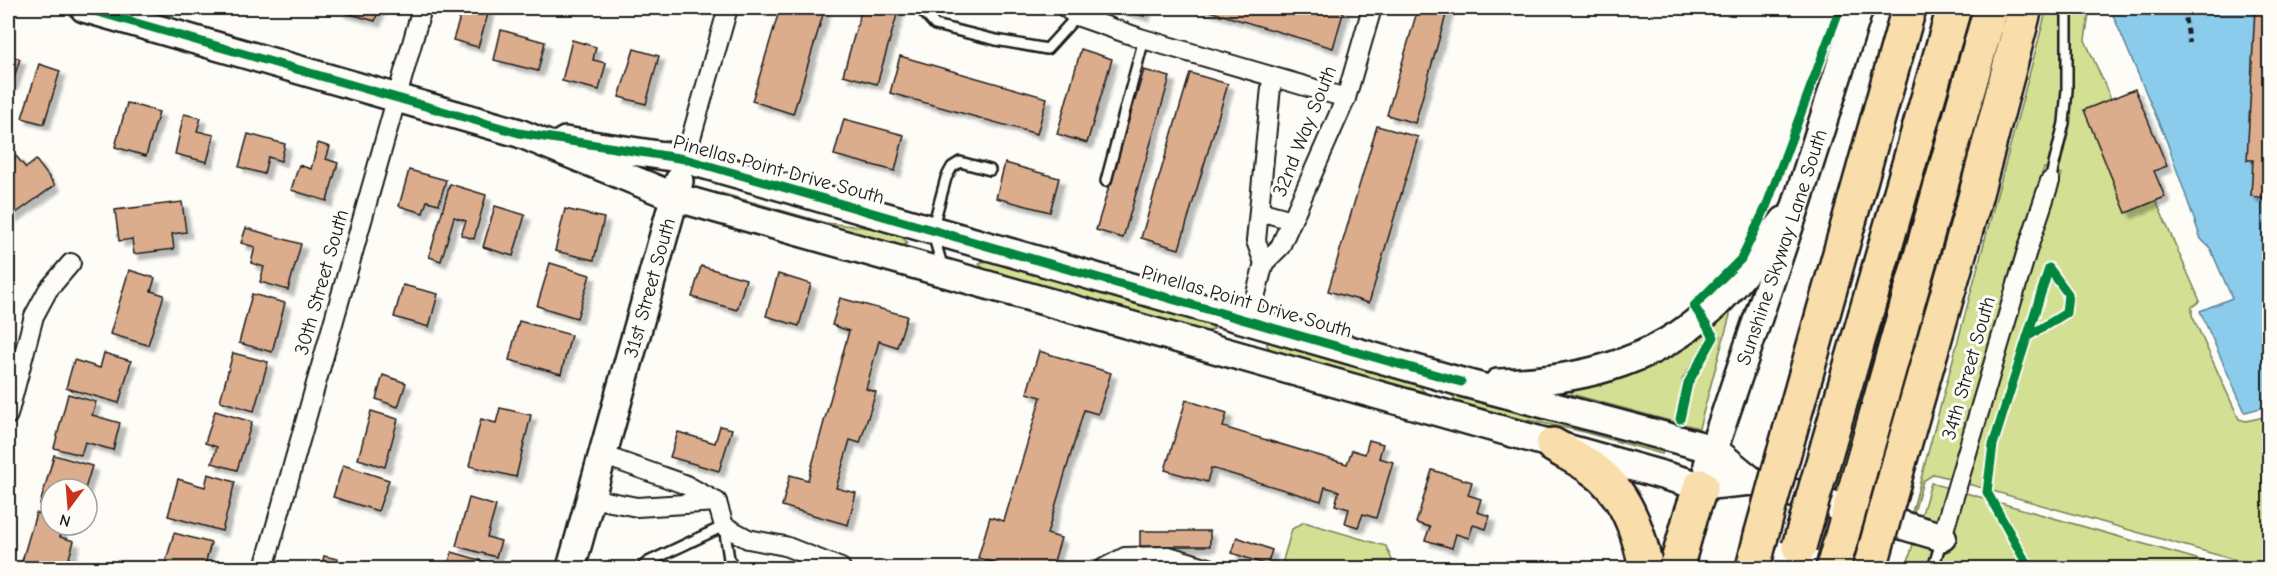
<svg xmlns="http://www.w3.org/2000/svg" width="2277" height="576" viewBox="0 0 2277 576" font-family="'Comic Neue',sans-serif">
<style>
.green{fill:#d3df92;stroke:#787e57;stroke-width:1.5}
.water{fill:#8bcbec;stroke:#5f8599;stroke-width:1.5}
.building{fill:#dcad8d;stroke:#1c1c1c;stroke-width:1.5;filter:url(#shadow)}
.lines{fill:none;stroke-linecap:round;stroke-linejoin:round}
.lane-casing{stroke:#1c1c1c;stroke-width:14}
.street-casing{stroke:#1c1c1c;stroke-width:22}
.secondary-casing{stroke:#1c1c1c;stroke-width:32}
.highway-casing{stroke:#1c1c1c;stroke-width:38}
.path{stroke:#1c1c1c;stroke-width:4;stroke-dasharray:6 4.5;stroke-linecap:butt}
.lane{stroke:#fdfcf7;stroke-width:9}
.street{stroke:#fdfcf7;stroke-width:18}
.secondary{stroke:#fdfcf7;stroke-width:27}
.highway{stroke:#f9deab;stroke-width:33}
.highway-bridge-casing{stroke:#1c1c1c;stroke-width:38;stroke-linecap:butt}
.highway-bridge{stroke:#f9deab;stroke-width:33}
.cycleway-casing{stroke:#fdfcf7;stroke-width:13}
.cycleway{stroke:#00873e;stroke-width:9}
.labels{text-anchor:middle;stroke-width:6;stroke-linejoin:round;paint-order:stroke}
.street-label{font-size:20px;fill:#1c1c1c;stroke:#fdfcf7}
</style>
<defs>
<filter id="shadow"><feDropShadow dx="5.5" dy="5.5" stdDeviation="1.5" flood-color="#0004"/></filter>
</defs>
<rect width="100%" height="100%" fill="#fdfcf7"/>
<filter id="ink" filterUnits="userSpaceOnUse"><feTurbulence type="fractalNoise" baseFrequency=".0167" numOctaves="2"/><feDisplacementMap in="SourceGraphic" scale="12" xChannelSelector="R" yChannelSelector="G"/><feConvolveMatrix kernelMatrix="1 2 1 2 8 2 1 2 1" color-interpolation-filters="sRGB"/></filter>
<g filter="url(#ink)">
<g class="green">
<path d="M2047 8H2090L2085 40 2200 301 2192 307V315L2239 419 2246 421 2269 416V568H2263L1968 484 2035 257 2062 174 2044 168 2016 251 1949 478 1934 474 1923 481 1913 516H1911Z"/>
<path d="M721 193 826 223 889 230 898 233 908 243 902 246H891L719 198 718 195Z"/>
<path d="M992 261 1207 321 1214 329 1204 333 988 273 979 264 981 262Z"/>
<path d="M1729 313 1730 315 1699 428 1683 424 1692 383 1721 337 1713 327Z"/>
<path d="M1705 333 1708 338 1682 380 1681 395 1674 422 1571 394 1572 391C1628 379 1658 366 1705 333Z"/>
<path d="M1272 342 1417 383 1428 396 1274 352 1267 346V343Z"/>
<path d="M1451 390 1664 449 1662 454 1580 431 1456 405Z"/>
<path d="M1931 483 2228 568H1906Z"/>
<path d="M1304 522 1386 546 1392 560 1389 568H1289L1283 560 1292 529Z"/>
</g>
<path class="water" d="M2110 8H2260L2255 198 2269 200V406L2245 412 2200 311 2232 298 2210 248 2201 239 2167 142Z"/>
<g class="building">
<path d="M340 8H379L375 21 339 11Z"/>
<path d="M463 8H476L489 11 478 47 453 40Z"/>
<path d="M780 8H825L793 114 752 101Z"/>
<path d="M862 8H899L877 84 843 75Z"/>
<path d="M1116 8H1146L1144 16Z"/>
<path d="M1199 8H1337L1344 10 1333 48Z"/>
<path d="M1418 8H1448L1415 123 1387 115Z"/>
<path d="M2255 8H2270V199L2251 196 2253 160H2247Z"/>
<path d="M501 30 545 42 538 71 494 60Z"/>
<path d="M572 40 596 47 593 60 606 63 599 90 562 81Z"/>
<path d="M634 49 659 56 646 104 619 97Z"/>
<path d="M1081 49 1112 59 1087 143 1057 134Z"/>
<path d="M8 55 20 59 12 84 8 82Z"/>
<path d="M900 56 1047 98 1037 134 890 93Z"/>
<path d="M39 64 60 71 44 124 22 118Z"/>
<path d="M1144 70 1170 77 1123 238 1096 230Z"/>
<path d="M1190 73 1228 84 1179 249 1141 238Z"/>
<path d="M2135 89 2167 166 2154 171 2165 197 2126 213 2084 110Z"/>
<path d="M127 103 159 112 146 156 115 147Z"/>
<path d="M184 114 201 118 197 131 214 135 207 162 175 154Z"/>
<path d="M844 119 904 135 895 171 834 155Z"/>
<path d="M1377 126 1418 137 1369 303 1328 291Z"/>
<path d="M248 134 285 144 281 161 268 157 264 174 239 167Z"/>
<path d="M318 143 330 147 326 159 338 163 327 201 291 190 299 165 311 169Z"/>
<path d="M16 156 26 168 36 160 55 185 12 216 8 210V162Z"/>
<path d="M1005 163 1059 178 1050 212 996 198Z"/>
<path d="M409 170 446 180 439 204 427 201 423 213 399 206Z"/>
<path d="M450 184 486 195 474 239 461 235 466 221 454 217 441 261 429 257Z"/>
<path d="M182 202 186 232 172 234 174 249 134 254 132 239 119 241 115 210Z"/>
<path d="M495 206 525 215 513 256 483 247Z"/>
<path d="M565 209 604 218 594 260 555 251Z"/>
<path d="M246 228 301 244 288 290 260 282 264 267 251 263 255 247 241 243Z"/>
<path d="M550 263 590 275 577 318 537 306Z"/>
<path d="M701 266 746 279 737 310 692 297Z"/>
<path d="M129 270 155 278 151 291 164 295 148 345 110 334Z"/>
<path d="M778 274 811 284 799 326 766 316Z"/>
<path d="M403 285 438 294 429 327 394 317Z"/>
<path d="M252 294 285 303 272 352 239 343Z"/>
<path d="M840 298 907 316 897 347 879 341 866 389 876 392 860 443 850 440 836 488 856 493 848 525 782 506 790 475 808 480 849 331 832 325Z"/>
<path d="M519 321 571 335 561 374 509 360Z"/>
<path d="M1039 351 1111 373 1098 414 1084 410 1047 534 1061 538 1052 568H1013L978 558 990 517 1004 521 1041 397 1027 393Z"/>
<path d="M104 353 131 361 119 403 66 388 74 360 100 368Z"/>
<path d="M233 353 268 362 254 411 220 401Z"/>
<path d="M383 375 406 383 398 407 376 399Z"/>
<path d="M68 394 96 402 92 415 120 423 113 450 85 442 81 455 54 448Z"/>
<path d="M1186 400 1227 413 1223 427 1347 464 1352 450 1365 454 1369 440 1383 444 1379 458 1393 462 1376 518 1363 514 1358 527 1345 523 1349 509 1335 505 1339 491 1325 487 1321 501 1211 468 1207 482 1165 470Z"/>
<path d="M500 408 531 415 516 477 469 466 481 419 496 423Z"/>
<path d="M215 411 252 422 237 470 212 463 217 447 205 443Z"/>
<path d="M371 411 398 419 385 467 358 459Z"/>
<path d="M720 426 732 429 719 471 670 457 678 432 715 443Z"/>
<path d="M54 455 92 466 85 489H51V507L40 504Z"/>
<path d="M343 465 389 480 378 511 333 497Z"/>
<path d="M1432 470 1472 482 1468 495 1481 499 1477 512 1490 516 1486 529 1473 525 1469 538 1456 534 1452 548 1425 540 1430 527 1416 523Z"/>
<path d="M208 474 235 482 222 531 168 516 178 479 205 487Z"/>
<path d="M469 498 496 506 487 537 501 541 496 557 456 546Z"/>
<path d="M36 513 51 517V525H63L60 537 74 541 66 568H48L22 561Z"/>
<rect x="1140" y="531" width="70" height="15"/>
<path d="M174 533 211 543 204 568H164Z"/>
<path d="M1237 537 1272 550 1267 565 1232 553Z"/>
<path d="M452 552 507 568H447Z"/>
<path d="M324 556 338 559 336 568H321Z"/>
</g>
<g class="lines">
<g class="lane-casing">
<g id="lane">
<path d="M920 8 935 25 996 40 1047 49 1077 16"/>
<path d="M1106 181 1144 39"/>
<path d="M2050 181 2064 123 2067 90V8"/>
<path d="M943 269 932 230 946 178 952 167 960 162 990 170"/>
<path d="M641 568 648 562 724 526 729 559 734 568"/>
<path d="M1933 568 1942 539"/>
</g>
</g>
<g class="street-casing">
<g id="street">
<path d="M1066 8 1077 16 1140 38 1346 98"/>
<path d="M685 159 728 8"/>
<path d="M1259 211 1292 220"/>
<path d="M1264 263 1256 241 1272 77"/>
<path d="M1249 320 1264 263 1280 247 1346 98 1372 8"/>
<path d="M8 415 34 316 48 290 71 263"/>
<path d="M602 455 684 484 717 502 724 526 748 539 785 546 841 568"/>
<path d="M590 498 637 507 717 502"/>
<path d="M1942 537 2026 254 2050 181"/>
<path d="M264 568 422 8"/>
<path d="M1104 568 1125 557 1169 556 1209 568"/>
</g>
</g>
<g class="secondary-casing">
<g id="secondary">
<path d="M84 8 519 133 675 197 1701 486 1752 481 1942 537"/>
<path d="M565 141 685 159 1461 382 1713 449 1752 481"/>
<path d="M1498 383C1585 381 1667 360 1727 293 1748 271 1765 245 1784 221"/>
<path id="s1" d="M1708 465 1797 203 1859 8"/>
<path id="s2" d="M571 568 679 181"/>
</g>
</g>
<g class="highway-casing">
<g id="highway">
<path d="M1790 431 1909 8"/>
<path d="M1553 445C1566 453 1581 460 1593 469 1625 491 1639 532 1646 568"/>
<path d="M1828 445 1954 8"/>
<path d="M1899 463 1973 205 2025 8"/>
<path d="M1676 568 1691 515 1701 486"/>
<path d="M1753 568 1761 536"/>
<path d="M1833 568 1991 8"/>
</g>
</g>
<path class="path" d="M2184 8 2189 43"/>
<use href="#lane" class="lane"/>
<use href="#street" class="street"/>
<use href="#secondary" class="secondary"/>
<use href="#highway" class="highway"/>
<g class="highway-bridge-casing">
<g id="highway-bridge">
<path d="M1761 536 1790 431"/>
<path d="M1799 547 1828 445"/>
<path d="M1870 568 1899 463"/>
</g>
</g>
<use href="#highway-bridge" class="highway-bridge"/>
<g class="cycleway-casing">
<g id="cycleway">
<path d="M84 8 519 133 685 159 1461 382"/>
<path d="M2027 337 2066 313 2068 294 2049 268 1993 445 1987 492 2023 557 2032 568"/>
<path d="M1680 419 1688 383 1714 337 1694 306 1741 259 1766 207 1840 8"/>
</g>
</g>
<use href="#cycleway" class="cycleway"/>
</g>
</g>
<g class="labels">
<g class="street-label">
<text transform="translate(1304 131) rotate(-68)" y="7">32nd Way South</text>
<text transform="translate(779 169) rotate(15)" y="7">Pinellas Point Drive South</text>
<text dy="7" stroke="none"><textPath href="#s1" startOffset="230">Sunshine Skyway Lane South</textPath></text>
<text transform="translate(321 282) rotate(-74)" y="7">30th Street South</text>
<text dy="7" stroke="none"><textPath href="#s2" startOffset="291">31st Street South</textPath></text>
<text transform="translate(1247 301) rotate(16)" y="7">Pinellas Point Drive South</text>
<text transform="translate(1968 368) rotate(-74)" y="7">34th Street South</text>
</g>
</g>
<rect width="2277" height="576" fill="none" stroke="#fdfcf7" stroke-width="30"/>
<rect x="15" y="15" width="2247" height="546" fill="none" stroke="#1c1c1c" stroke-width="2" filter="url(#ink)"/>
<g transform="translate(69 507) rotate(196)"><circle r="28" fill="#fdfcf7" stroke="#a3a29f" stroke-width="1.5"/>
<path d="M0-4.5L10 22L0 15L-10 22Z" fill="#c8321e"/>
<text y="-9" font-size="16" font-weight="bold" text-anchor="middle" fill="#1c1c1c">N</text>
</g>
</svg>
